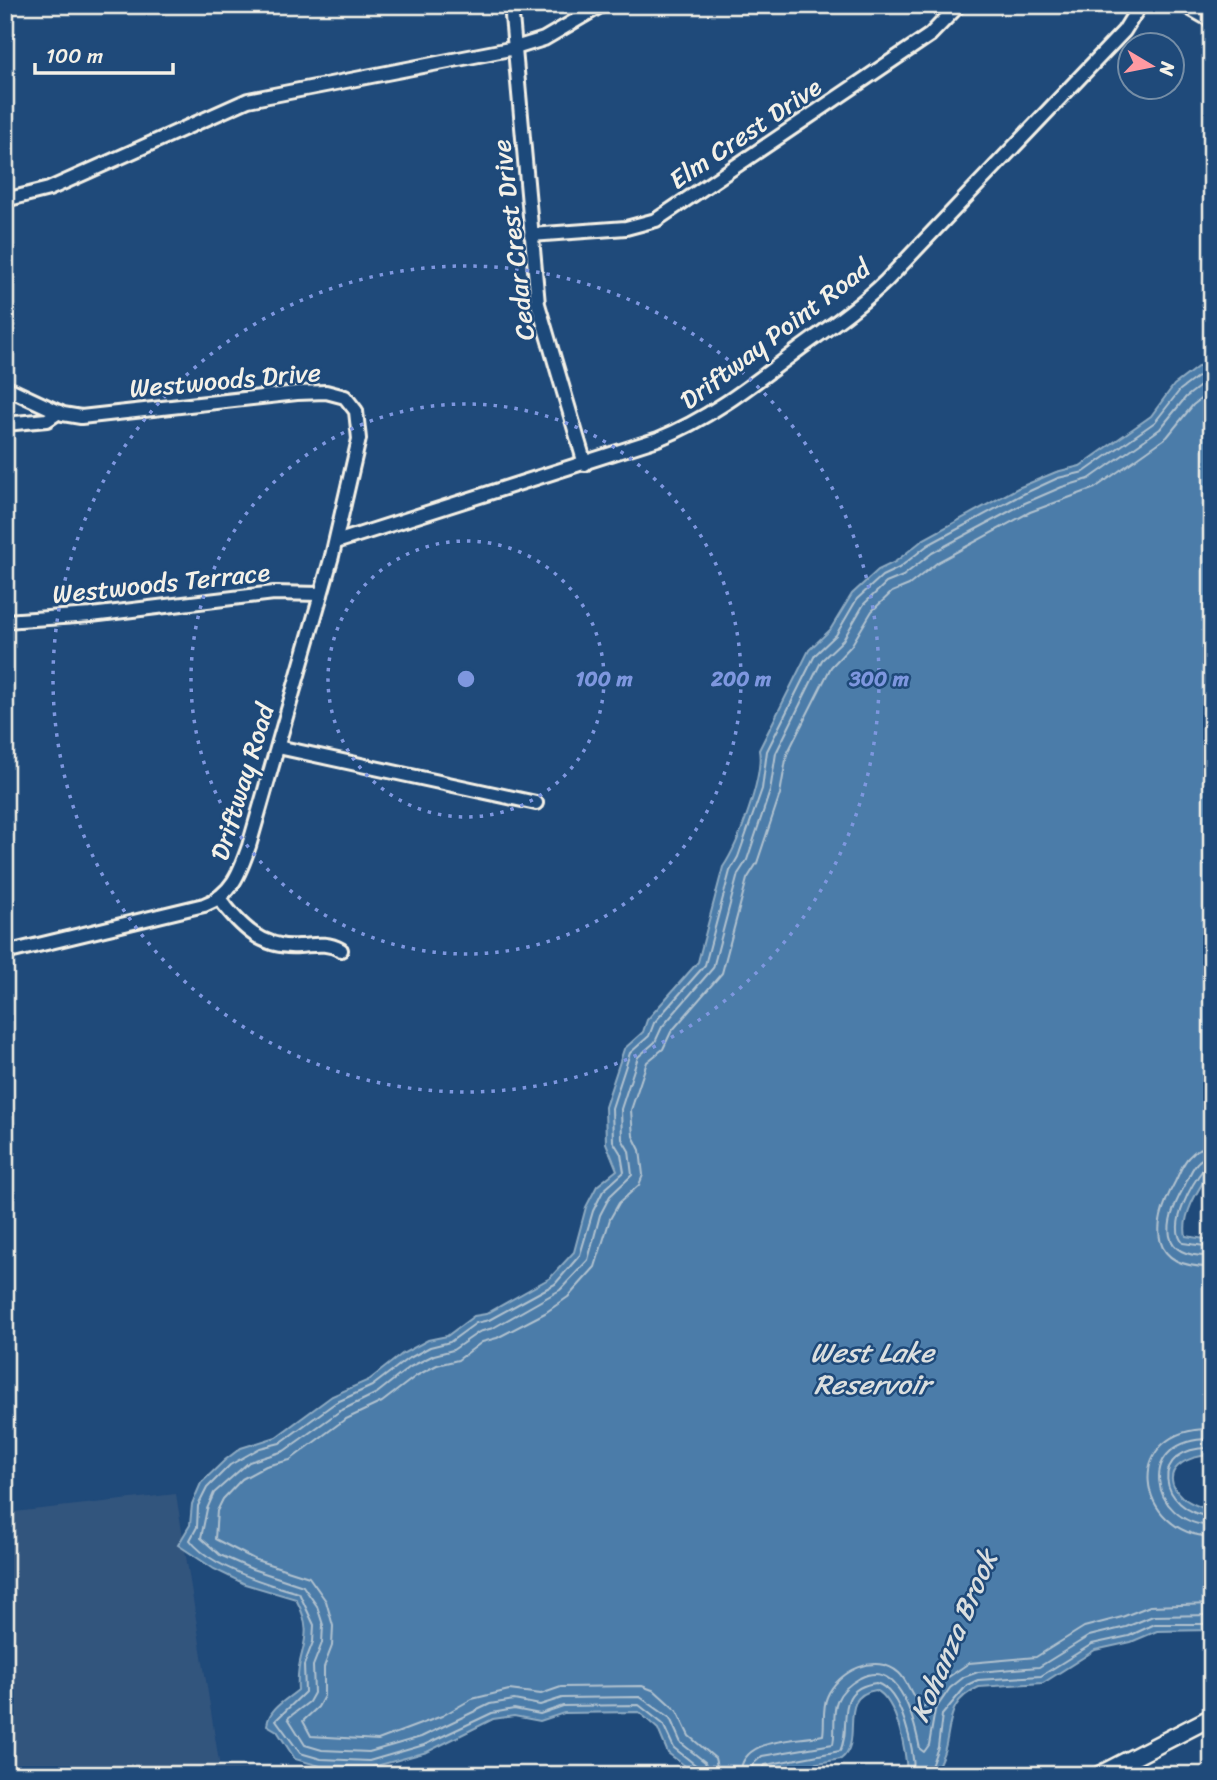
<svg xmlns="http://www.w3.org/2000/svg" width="1217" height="1780" viewBox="0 0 1217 1780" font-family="Sriracha,sans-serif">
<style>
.built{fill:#33547d}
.water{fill:#4c7ca9;stroke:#8fabc2;stroke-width:2}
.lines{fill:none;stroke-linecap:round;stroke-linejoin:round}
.shore{stroke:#b1c2cf;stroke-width:2}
.minor-casing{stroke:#f4f1e8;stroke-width:18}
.major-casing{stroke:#f4f1e8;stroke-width:21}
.minor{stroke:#1f4a7a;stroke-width:12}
.major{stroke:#1f4a7a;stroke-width:16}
.ring{fill:none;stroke:#7e97df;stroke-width:3.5;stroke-dasharray:3.5 7}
.labels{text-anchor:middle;stroke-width:5;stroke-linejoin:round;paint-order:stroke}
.street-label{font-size:26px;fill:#f4f1e8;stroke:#1f4a7a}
.water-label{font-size:28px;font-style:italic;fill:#dbdfdf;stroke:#1f4a7a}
.centre{fill:#7e97df;stroke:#1f4a7a;stroke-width:3.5}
.ring-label{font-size:21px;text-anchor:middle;font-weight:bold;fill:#7e97df;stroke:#1f4a7a;stroke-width:5;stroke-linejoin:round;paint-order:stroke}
</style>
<rect width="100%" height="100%" fill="#1f4a7a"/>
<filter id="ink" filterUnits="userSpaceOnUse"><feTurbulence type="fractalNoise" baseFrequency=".0143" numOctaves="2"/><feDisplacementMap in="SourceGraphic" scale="14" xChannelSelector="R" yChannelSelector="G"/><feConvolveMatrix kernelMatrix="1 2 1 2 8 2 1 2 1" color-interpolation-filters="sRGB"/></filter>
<g filter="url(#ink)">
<path class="built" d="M176 1494 220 1768 266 1770 278 1775H5V1513Z"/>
<path class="water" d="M1212 356V1168C1200 1187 1181 1214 1186 1236L1212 1240V1455C1188 1455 1155 1471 1182 1497 1190 1504 1202 1507 1212 1512V1630L1157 1631 1131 1642 1095 1650 1043 1683 979 1687C947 1701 952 1721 945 1748 943 1757 937 1767 934 1775H907C906 1752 898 1701 876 1690 835 1696 865 1741 841 1759L747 1775H697L668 1753 658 1729 639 1712 564 1713 540 1721 514 1716 493 1719 427 1752 369 1768 320 1766 295 1759 277 1731 267 1725C269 1708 286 1700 298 1690 295 1648 318 1641 296 1599L245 1584 214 1569 178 1545 190 1525 192 1504 201 1483 225 1460 241 1448 276 1437 332 1396 369 1380 402 1354 428 1340 447 1336 474 1316 486 1314 550 1278 574 1252 586 1207 597 1186 617 1170 606 1143 605 1107 624 1049 643 1032 647 1020 698 962 723 867C738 845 764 776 759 750L809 650 830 630 852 594 878 570 895 562 924 539 1018 488 1056 472 1080 466 1151 416 1174 385Z"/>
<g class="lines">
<g class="shore">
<path d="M1212 1147C1204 1147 1197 1148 1192 1154 1183 1161 1180 1172 1175 1182 1151 1226 1148 1268 1212 1267"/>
<path d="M1212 1157C1206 1157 1201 1158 1197 1163 1191 1169 1188 1179 1184 1187 1164 1223 1157 1258 1212 1256"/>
<path d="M1212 1166 1205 1167C1193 1182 1167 1225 1183 1243L1212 1247"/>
<path d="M1212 1429C1120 1427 1135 1534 1212 1537"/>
<path d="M1212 1439C1135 1437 1148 1523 1212 1526"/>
<path d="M1212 1448C1147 1446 1158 1511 1212 1517"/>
<path d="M700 1775 698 1767 674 1748 663 1724 639 1705 563 1706 540 1714 514 1709 492 1713 424 1745 369 1761 321 1759 300 1753 276 1720 305 1692 304 1665 313 1642 314 1625 299 1593C266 1584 210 1567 190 1540L197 1527 198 1506 207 1488 230 1465 260 1448 280 1443 335 1403 372 1386 406 1360 430 1347 450 1342 476 1323 489 1320 555 1284 580 1255 593 1211 603 1191 624 1172 621 1154 613 1141 612 1108 630 1053 649 1036 654 1023 705 965 730 871 738 857 762 789 767 751 815 655 836 635 857 599 882 576 899 568 928 545 1021 495 1058 478 1084 472 1155 422 1180 390 1212 366"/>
<path d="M709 1775 705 1762 681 1743 670 1718 640 1697 562 1698 540 1705 514 1700 490 1704 421 1737 369 1752 322 1750 305 1745 288 1718 309 1702 314 1693 313 1666 322 1643 323 1625 317 1606 303 1586 252 1569 220 1555 201 1538 207 1509 214 1493 249 1462 284 1451 340 1411 377 1393 410 1367 434 1355 453 1350 479 1332 493 1328 560 1290 588 1260 600 1215 610 1196 632 1175 629 1151 622 1139 621 1109 638 1057 655 1042 662 1027 713 968 738 874 747 860 770 791 776 753 822 660 843 640 864 604 886 583 903 576 932 553 1025 503 1062 487 1089 479 1160 429 1186 397 1212 377"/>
<path d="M719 1775 715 1758 689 1736 677 1711 655 1691 642 1686 561 1687 541 1694 509 1690 472 1699 442 1716 378 1740 311 1736 303 1721 318 1707 324 1696V1667L332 1646 333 1626 326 1601 309 1577 256 1560 215 1539 217 1511 223 1499 242 1479 266 1466 290 1460 344 1420 382 1402 416 1376 437 1365 458 1360 482 1342 497 1338 545 1313 568 1297 595 1267 610 1219 619 1203 639 1185 643 1175 640 1150 633 1136 631 1110 647 1062 663 1049 671 1032 722 973 747 879 757 863 780 794 787 754 831 667 851 646 872 611 892 592 909 585 938 562 1030 512 1095 488 1167 437 1193 405 1212 390"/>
<path d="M740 1775C741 1736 795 1742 823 1735 825 1723 822 1708 827 1697 838 1671 876 1652 899 1673 909 1682 913 1702 923 1708L944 1680 969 1663 1036 1657 1084 1627 1122 1617 1150 1606 1212 1604"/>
<path d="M750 1775 753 1764 762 1756 833 1744C836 1731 832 1713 837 1701 841 1691 851 1683 860 1678 900 1657 915 1724 920 1749L924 1752 929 1745 935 1710 950 1688 964 1677 978 1672 1039 1667 1089 1636 1126 1627 1153 1616 1212 1615"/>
<path d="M759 1775 765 1765 840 1751C853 1726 831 1689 876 1683 903 1691 914 1750 914 1775"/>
<path d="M928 1775 938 1747 942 1715 967 1685 978 1680 1041 1676 1092 1644 1129 1636 1155 1624H1212"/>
</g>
<g class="minor-casing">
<g id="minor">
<path d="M511 5 538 304 585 464"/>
<path d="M1184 5 1212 21"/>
<path d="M5 200 49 189 248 100 515 48 544 39 602 5"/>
<path d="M531 235 626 228 656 220 930 35 959 5"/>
<path d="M5 387 63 414 81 417 297 393 326 392 345 397 356 411 359 439 332 556 249 846C240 872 232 895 204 905L5 953"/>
<path d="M5 424 47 420 59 412"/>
<path d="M336 542 658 439C711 418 753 384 798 350 828 328 859 307 886 281L1124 31 1140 5"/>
<path d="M5 621 91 615 274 593 321 594"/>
<path d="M278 747 536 803"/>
<path d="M219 898C240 926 262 949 299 946 315 945 327 942 341 950"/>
</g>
</g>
<g class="major-casing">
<path id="major" d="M1099 1775 1212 1717"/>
</g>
<use href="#minor" class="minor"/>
<use href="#major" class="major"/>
</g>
</g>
<g class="ring">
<circle cx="466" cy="679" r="138"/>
<circle cx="466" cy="679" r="275"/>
<circle cx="466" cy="679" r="413"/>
</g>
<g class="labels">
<g class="street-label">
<text transform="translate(745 133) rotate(-34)" y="9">Elm Crest Drive</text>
<text transform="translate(513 240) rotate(-97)" y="9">Cedar Crest Drive</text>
<text transform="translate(775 334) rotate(-37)" y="9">Driftway Point Road</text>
<text transform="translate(225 380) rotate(-5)" y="9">Westwoods Drive</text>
<text transform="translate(161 583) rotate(-6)" y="9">Westwoods Terrace</text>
<text transform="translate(242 782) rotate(-73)" y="9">Driftway Road</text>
</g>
<g class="water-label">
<text x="872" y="1362">West Lake<tspan x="872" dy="32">Reservoir</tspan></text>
<text transform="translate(953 1636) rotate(-67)" y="10">Kohanza Brook</text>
</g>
</g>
<circle cx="466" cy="679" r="10" class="centre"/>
<g class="ring-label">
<text x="604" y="686">100 m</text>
<text x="741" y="686">200 m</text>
<text x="879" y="686">300 m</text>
</g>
<rect width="1217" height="1780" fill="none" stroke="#1f4a7a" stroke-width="28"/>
<rect x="14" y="14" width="1189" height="1752" fill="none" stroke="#f4f1e8" stroke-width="2.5" filter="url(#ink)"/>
<g transform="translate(1151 66) rotate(100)"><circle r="33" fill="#1f4a7a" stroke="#748da6" stroke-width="2"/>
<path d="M0-5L12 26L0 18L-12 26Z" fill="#ff9aa2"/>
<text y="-10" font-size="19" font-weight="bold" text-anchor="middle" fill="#f4f1e8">N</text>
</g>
<path d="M35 63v10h138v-10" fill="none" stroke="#f4f1e8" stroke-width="3.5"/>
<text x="46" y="63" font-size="21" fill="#f4f1e8" stroke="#1f4a7a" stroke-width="5" paint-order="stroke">100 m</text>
</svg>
